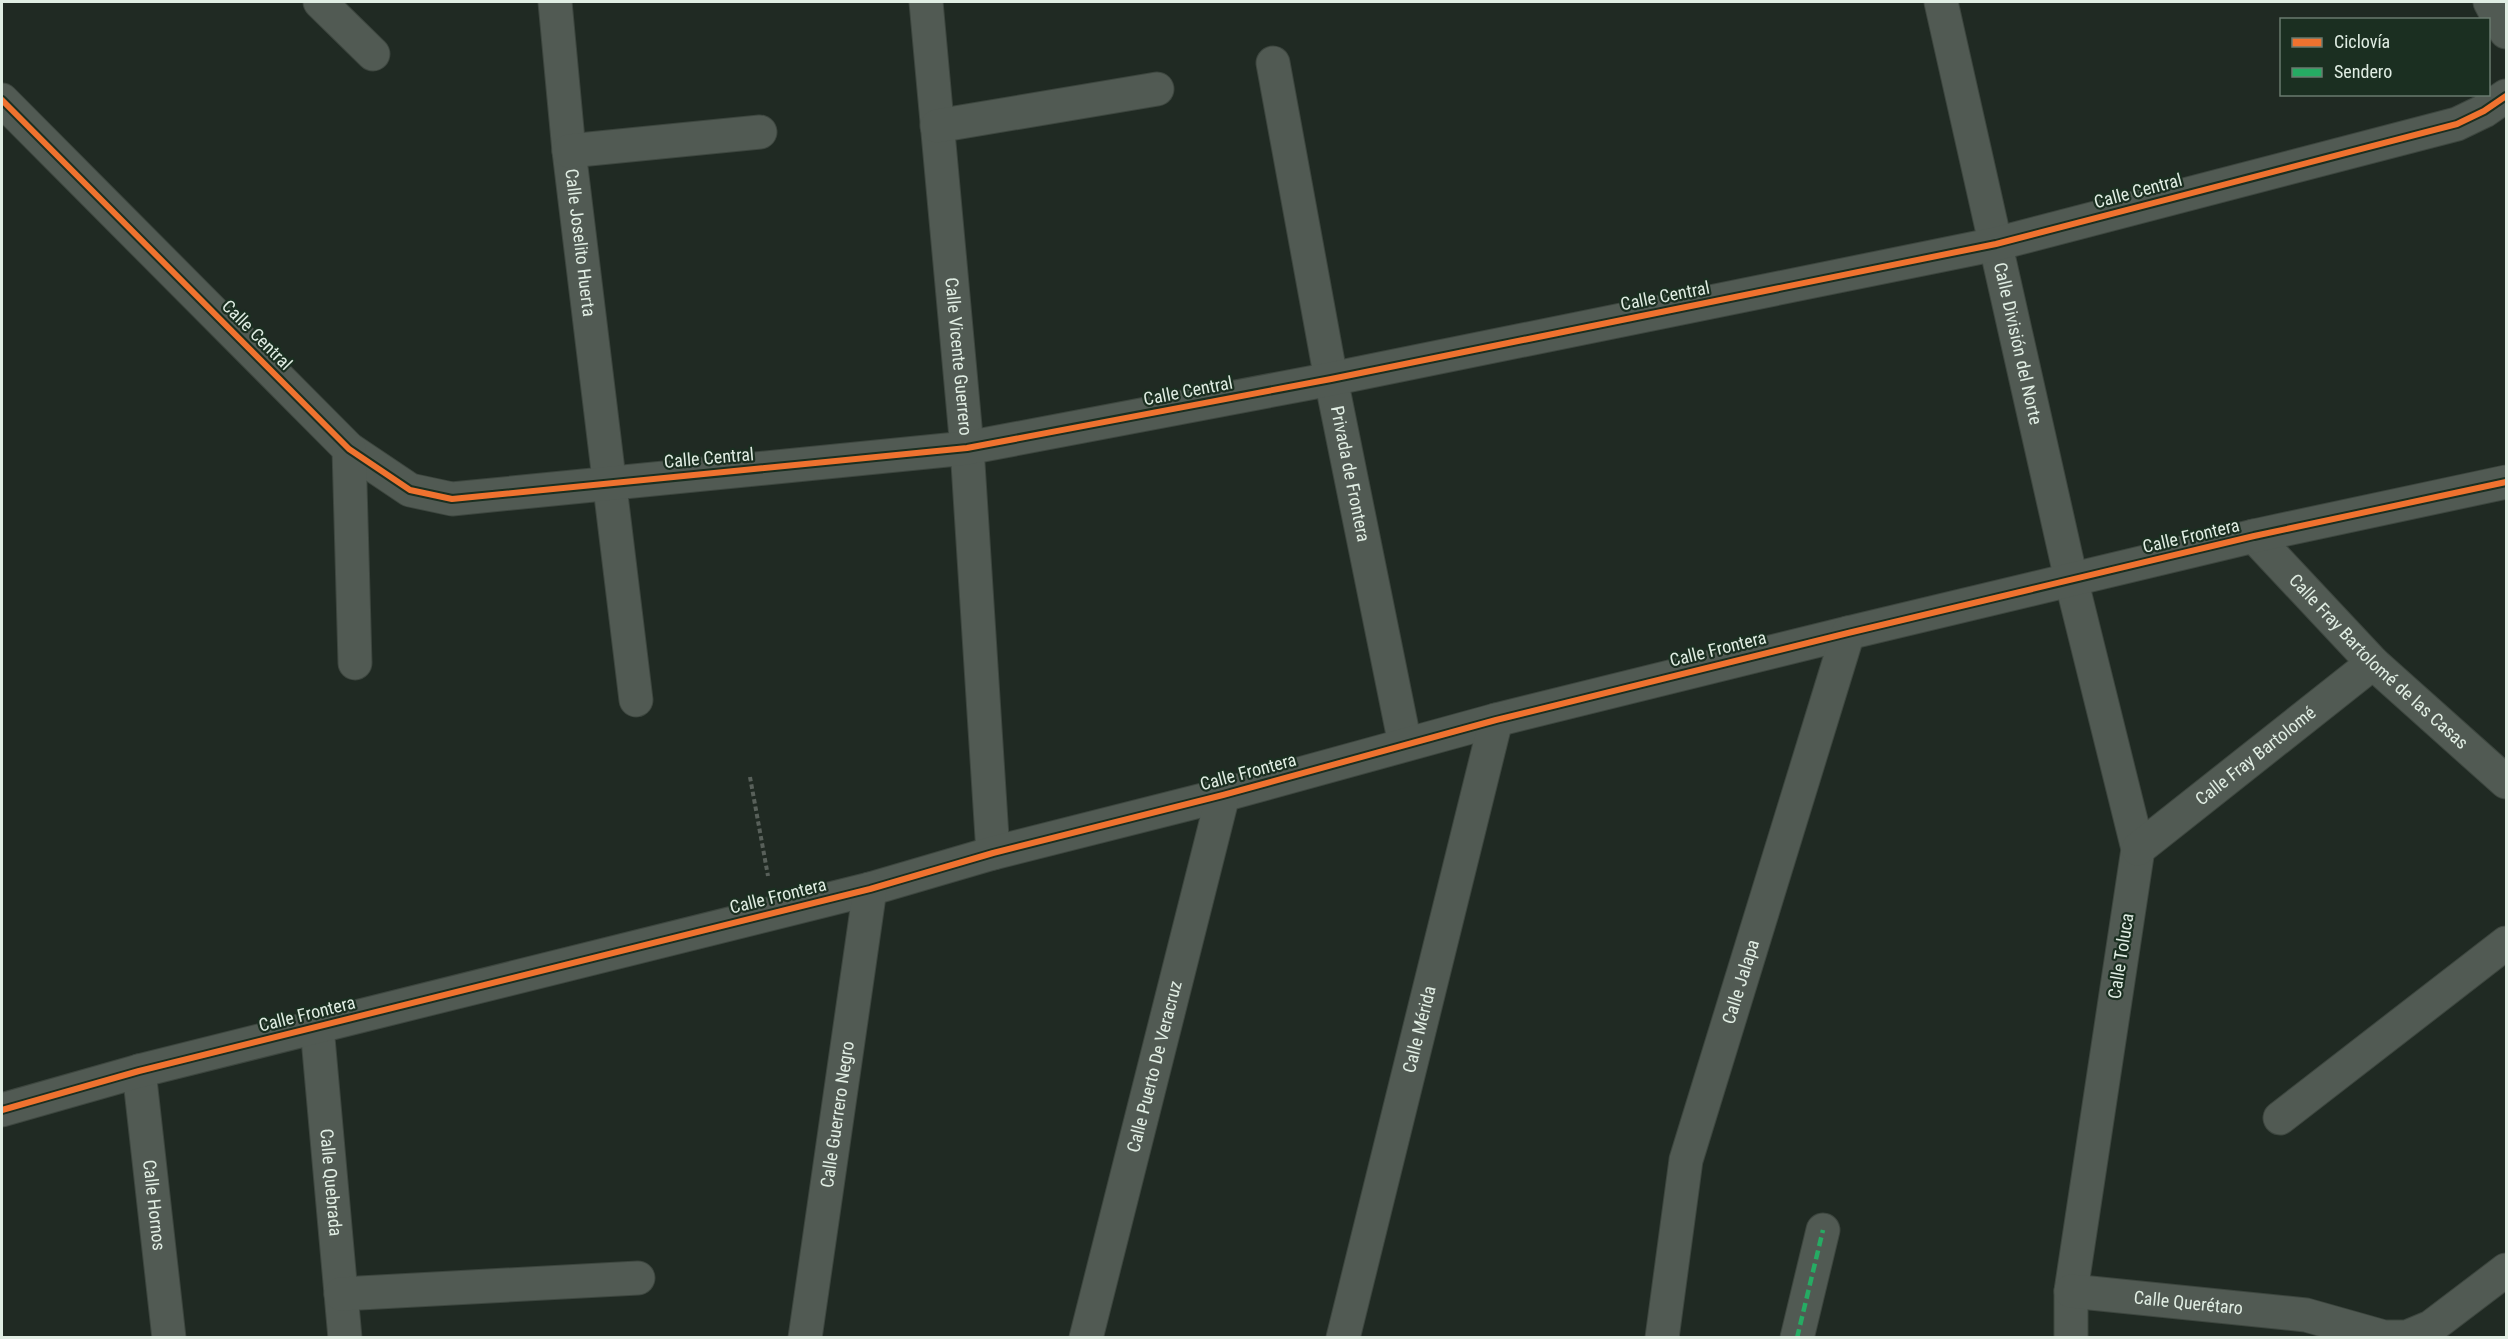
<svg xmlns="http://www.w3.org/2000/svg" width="2508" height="1339" viewBox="0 0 2508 1339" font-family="'Roboto Condensed',sans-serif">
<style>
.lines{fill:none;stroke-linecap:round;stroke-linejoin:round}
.minor-casing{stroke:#3d463f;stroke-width:35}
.path{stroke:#58605a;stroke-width:4;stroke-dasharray:4.5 3;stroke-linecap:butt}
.minor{stroke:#515a53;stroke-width:33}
.quiet{stroke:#26ab63;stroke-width:4.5;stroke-dasharray:9 4.5;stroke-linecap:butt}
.cycleway-casing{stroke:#1b2f21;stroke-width:10}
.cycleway{stroke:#ef722f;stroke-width:6}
.labels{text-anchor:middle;stroke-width:4.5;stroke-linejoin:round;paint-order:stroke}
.street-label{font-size:18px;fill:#e0ede3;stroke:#1b2f21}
</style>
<rect width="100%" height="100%" fill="#202a23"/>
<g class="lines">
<g class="minor-casing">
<g id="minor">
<path d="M320 2 373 54"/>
<path id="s1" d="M555 2 569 151 636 700"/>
<path id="s2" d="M926 2 967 448 993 853"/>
<path id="s3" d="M1941 2 2071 579 2138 849 2071 1291V1338"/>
<path d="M2490 2 2506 32"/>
<path id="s4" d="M1273 63 1331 379 1405 744"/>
<path d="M2 100 349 449 410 490 452 499 967 448 1331 379 1996 244 2457 124 2484 111 2506 96"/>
<path d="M937 126 1157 89"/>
<path d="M569 151 760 132"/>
<path d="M349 449 355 663"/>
<path id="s5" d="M2254 536 2373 663 2506 782"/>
<path id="s6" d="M2138 849 2373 663"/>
<path id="s7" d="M317 1027 345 1338"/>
<path id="s8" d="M139 1071 169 1338"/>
<path d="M2 1110 139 1071 870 889 993 853 1223 795 1496 720 1848 633 2254 536 2506 482"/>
<path d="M2280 1118 2506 943"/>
<path id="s9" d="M2071 1291 2306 1315 2384 1337H2407L2431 1327 2506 1270"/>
<path d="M341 1294 638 1278"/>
<path id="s10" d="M805 1338 870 889"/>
<path id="s11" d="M1086 1338 1223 795"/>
<path id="s12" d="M1343 1338 1496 720"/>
<path id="s13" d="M1662 1338 1686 1160 1848 633"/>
<path d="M1797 1338 1823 1230"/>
</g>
</g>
<path class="path" d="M750 777 768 876"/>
<use href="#minor" class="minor"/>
<path class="quiet" d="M1797 1338 1823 1230"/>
<g class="cycleway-casing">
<g id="cycleway">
<path d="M2 100 349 449 410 490 452 499 967 448 1331 379 1996 244 2457 124 2484 111 2506 96"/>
<path d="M2 1110 139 1071 870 889 993 853 1223 795 1496 720 1848 633 2254 536 2506 482"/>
</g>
</g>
<use href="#cycleway" class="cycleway"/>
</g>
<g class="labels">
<g class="street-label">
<text transform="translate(2138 191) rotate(-15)" y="6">Calle Central</text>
<text dy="6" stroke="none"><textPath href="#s1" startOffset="242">Calle Joselito Huerta</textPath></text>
<text transform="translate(1665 296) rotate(-11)" y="6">Calle Central</text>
<text transform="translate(257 335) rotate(45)" y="6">Calle Central</text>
<text dy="6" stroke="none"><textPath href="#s3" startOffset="350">Calle División del Norte</textPath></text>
<text dy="6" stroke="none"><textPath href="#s2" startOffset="356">Calle Vicente Guerrero</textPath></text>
<text transform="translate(1188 391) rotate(-11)" y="6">Calle Central</text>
<text transform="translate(709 458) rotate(-5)" y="6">Calle Central</text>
<text dy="6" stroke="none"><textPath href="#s4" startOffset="418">Privada de Frontera</textPath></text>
<text transform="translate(2191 536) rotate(-13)" y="6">Calle Frontera</text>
<text transform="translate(1718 649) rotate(-14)" y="6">Calle Frontera</text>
<text dy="6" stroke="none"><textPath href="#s5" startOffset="177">Calle Fray Bartolomé de las Casas</textPath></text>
<text dy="6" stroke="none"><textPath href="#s6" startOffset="150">Calle Fray Bartolomé</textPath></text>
<text transform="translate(1248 772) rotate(-15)" y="6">Calle Frontera</text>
<text transform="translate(778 896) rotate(-14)" y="6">Calle Frontera</text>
<text transform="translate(2121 956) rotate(-81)" y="6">Calle Toluca</text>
<text dy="6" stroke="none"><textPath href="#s13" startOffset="366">Calle Jalapa</textPath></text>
<text transform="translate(307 1014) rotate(-14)" y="6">Calle Frontera</text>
<text dy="6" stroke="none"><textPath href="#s12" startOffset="318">Calle Mérida</textPath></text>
<text dy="6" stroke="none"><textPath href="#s11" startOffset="280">Calle Puerto De Veracruz</textPath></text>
<text dy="6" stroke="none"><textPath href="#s10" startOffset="226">Calle Guerrero Negro</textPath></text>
<text dy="6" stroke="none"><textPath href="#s7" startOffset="156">Calle Quebrada</textPath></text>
<text dy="6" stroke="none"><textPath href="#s8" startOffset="135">Calle Hornos</textPath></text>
<text dy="6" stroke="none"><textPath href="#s9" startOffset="118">Calle Querétaro</textPath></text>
</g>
</g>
<rect width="2508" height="1339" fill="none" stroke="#e0ede3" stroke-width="6"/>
<rect x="2280" y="18" width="210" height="78" fill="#1b2f21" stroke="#6a7b6f" stroke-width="1.5"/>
<rect x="2292" y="38" width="30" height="9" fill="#ef722f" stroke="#6a7b6f" stroke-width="1.5"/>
<text x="2334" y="48" font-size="18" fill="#e0ede3">Ciclovía</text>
<rect x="2292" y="68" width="30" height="9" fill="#26ab63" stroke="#6a7b6f" stroke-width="1.5"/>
<text x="2334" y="78" font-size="18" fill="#e0ede3">Sendero</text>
</svg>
